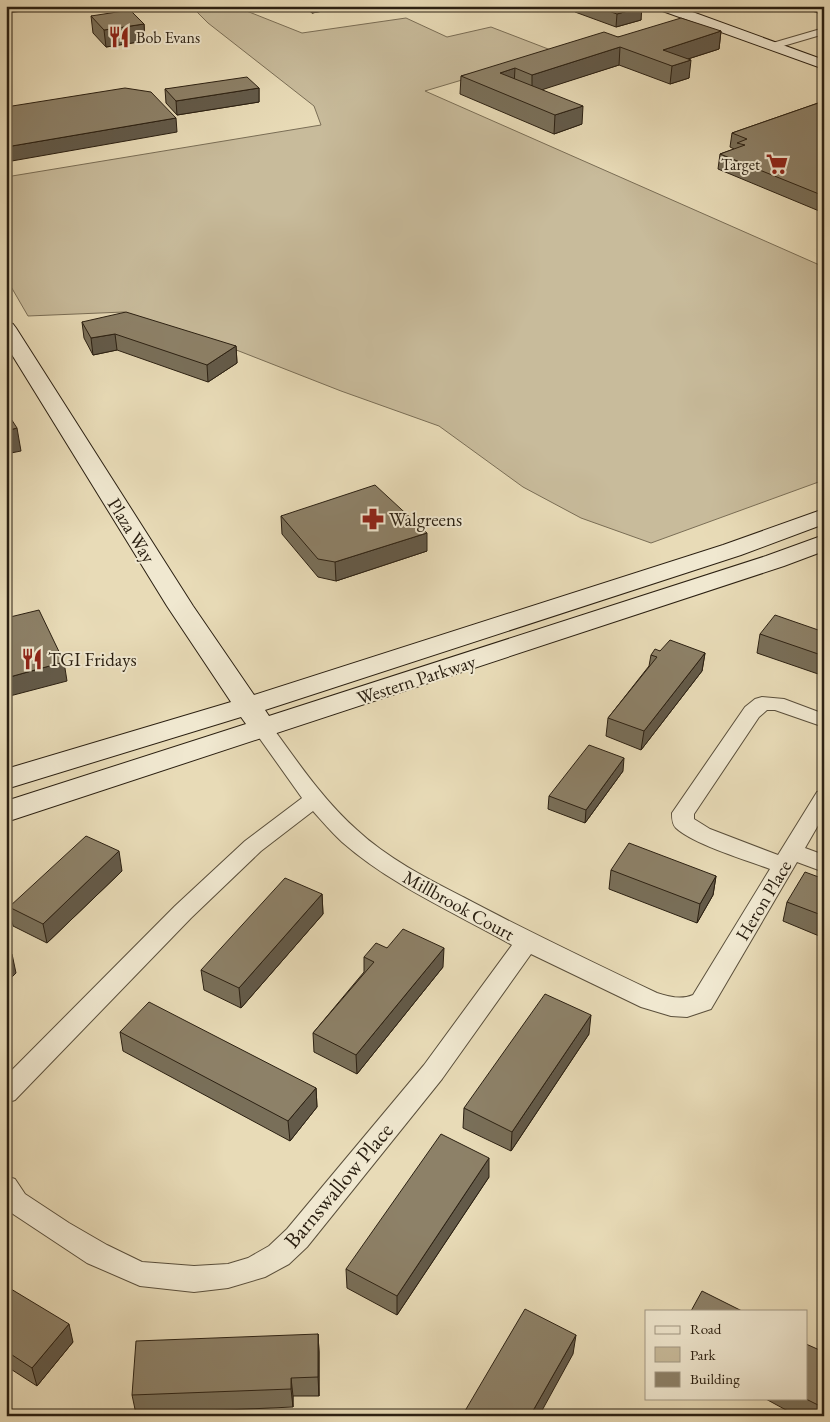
<svg xmlns="http://www.w3.org/2000/svg" width="830" height="1422" viewBox="0 0 830 1422" font-family="'EB Garamond',serif">
<style>
.green{fill:#c8bb9b;stroke:#7a6e56}
.lines{fill:none;stroke-linecap:round;stroke-linejoin:round}
.street-casing{stroke:#5a4f3b;stroke-width:2}
.secondary-casing{stroke:#2b2012;stroke-width:2}
.highway-casing{stroke:#2b2012;stroke-width:2}
.street{fill:#f0e8d0;fill-rule:evenodd}
.secondary{fill:#f0e8d0;fill-rule:evenodd}
.highway{fill:#e8dbb7;fill-rule:evenodd}
.wall{fill:#796f59;stroke:#2b2012}
.shaded-wall{fill:#635a49;stroke:#2b2012}
.building{fill:#8d8168;stroke:#2b2012}
.labels{text-anchor:middle;stroke-width:4;stroke-linejoin:round;paint-order:stroke}
.far-poi-label{font-size:16px;fill:#2b2012;stroke:#f0e8d0;text-anchor:start}
.poi-label{font-size:19px;fill:#2b2012;stroke:#f0e8d0;text-anchor:start}
.street-label{font-size:19px;fill:#2b2012;stroke:#f0e8d0}
.near-street-label{font-size:22px;fill:#2b2012;stroke:#f0e8d0}
</style>
<rect width="100%" height="100%" fill="#e8dbb7"/>
<filter id="stains"><feTurbulence type="fractalNoise" baseFrequency=".004" numOctaves="4"/><feColorMatrix values="0 0 0 0 .2 0 0 0 0 .09 0 0 0 0 .02 0 0 0 .5 -.17"/></filter>
<radialGradient id="worn" r=".72"><stop offset=".6" stop-color="#630" stop-opacity="0"/><stop offset="1" stop-color="#630" stop-opacity=".3"/></radialGradient>
<path class="green" d="M191 6H234L302 33 406 18 447 37 491 27 556 52 425 91 824 267V480L651 543 581 518 523 487 439 426 341 391 221 344 124 312 28 316 6 278V177L321 125 314 106 208 23Z"/>
<g class="lines">
<g class="street-casing">
<g id="street">
<path d="M824 28V34L773 49 768 46 769 44Z"/>
<path d="M762 697 784 699 824 714V727L775 710H767L759 717 694 814V819L710 829 778 855 817 792 824 790V815L805 848 824 855V872L797 862 711 1009 687 1017 671 1016 641 1007 531 954 442 1079 307 1247 289 1264 265 1277 228 1288 194 1292 140 1286 87 1263 7 1210 6 1176 15 1179 25 1194 69 1223 107 1245 142 1262 194 1266 228 1264 248 1258 269 1246 287 1229 424 1065 512 945C455 913 391 885 342 842 331 832 322 821 313 811L261 851 191 918 15 1100 6 1103V1076L175 906 245 841 302 798 253 729 256 724 263 722 270 724C297 761 323 800 357 830 387 858 426 878 463 897 527 931 592 962 657 993 670 997 681 1000 693 995L770 869C746 860 693 844 676 828 672 824 672 818 672 813L745 707 755 699Z"/>
</g>
</g>
<g class="secondary-casing">
<g id="secondary">
<path d="M655 6H676L824 60V69L657 9Z"/>
<path d="M6 322 13 324 16 328 193 606 254 695 723 545 824 509V524L741 555 265 710 269 716 766 556 824 535V551L784 566 6 822V801L246 724 241 717 6 789V769L231 702 167 606 6 345Z"/>
</g>
</g>
<g class="highway-casing">
<path id="highway" d="M6 6H32L30 9 6 13Z"/>
</g>
<use href="#street" class="street"/>
<use href="#secondary" class="secondary"/>
<use href="#highway" class="highway"/>
</g>
<g class="wall">
<path d="M303 6H334V9L312 13Z"/>
<path d="M575 6H640L641 20 616 27 575 12Z"/>
<path d="M797 6H824V15Z"/>
<path d="M91 16 144 24 145 41 106 47 93 33Z"/>
<path d="M721 31 719 49 688 59 689 78 670 84 619 65 542 89 582 124 554 134 460 94 461 76 618 37Z"/>
<path d="M259 88V102L177 115 166 103 165 89Z"/>
<path d="M824 101V213L718 169 720 154 734 149 730 147 732 133Z"/>
<path d="M82 322 236 346 237 363 208 382 117 350 93 355 84 338Z"/>
<path d="M281 516 427 551 336 581 318 577 282 534Z"/>
<path d="M824 632V676L757 653 760 634Z"/>
<path d="M660 651 705 653 702 671 641 750 606 736 608 718 649 666 651 655Z"/>
<path d="M623 771 585 823 548 809 549 796Z"/>
<path d="M611 870 716 876 713 895 697 923 609 889Z"/>
<path d="M122 871 47 943 13 926 9 907Z"/>
<path d="M824 879V938L783 921 787 902Z"/>
<path d="M322 894 323 914 241 1008 204 990 201 970Z"/>
<path d="M387 948 443 967 357 1074 314 1052 313 1033 364 972V957Z"/>
<path d="M120 1032 316 1088 317 1107 290 1141 123 1051Z"/>
<path d="M589 1034 511 1151 463 1128 464 1108Z"/>
<path d="M489 1177 397 1315 347 1288 346 1269Z"/>
<path d="M6 1286 73 1342 37 1386 6 1366Z"/>
<path d="M318 1334 319 1352V1396H293V1407L136 1414 132 1395Z"/>
<path d="M824 1352V1416H797L764 1398H806Z"/>
</g>
<g class="shaded-wall">
<path d="M312 6H334V9L312 13Z"/>
<path d="M642 7 641 20 616 27 617 14Z"/>
<path d="M144 24 145 41 106 47 104 30Z"/>
<path d="M721 31 719 49 669 65 663 50Z"/>
<path d="M620 47 619 65 532 93V75Z"/>
<path d="M691 60 689 78 670 84 672 66Z"/>
<path d="M515 68 514 86 500 73Z"/>
<path d="M259 88V102L177 115 176 101Z"/>
<path d="M583 106 582 124 554 134 555 115Z"/>
<path d="M176 118 177 132 6 162V147Z"/>
<path d="M115 334 117 350 93 355 91 338Z"/>
<path d="M236 346 237 363 208 382 207 365Z"/>
<path d="M17 428 21 451 6 454V431Z"/>
<path d="M427 533V551L336 581 335 562Z"/>
<path d="M705 653 702 671 641 750 644 731Z"/>
<path d="M64 662 67 681 6 697V678Z"/>
<path d="M624 758 623 771 585 823 586 810Z"/>
<path d="M119 851 122 871 47 943 43 924Z"/>
<path d="M716 876 713 895 697 923 700 904Z"/>
<path d="M322 894 323 914 241 1008 239 988Z"/>
<path d="M444 948 443 967 357 1074 356 1055Z"/>
<path d="M12 954 16 973 6 983V959Z"/>
<path d="M591 1015 589 1034 511 1151 512 1132Z"/>
<path d="M316 1088 317 1107 290 1141 288 1121Z"/>
<path d="M489 1158V1177L397 1315V1296Z"/>
<path d="M69 1324 73 1342 37 1386 32 1368Z"/>
<path d="M318 1334 319 1352V1396L318 1377Z"/>
<path d="M576 1335 573 1354 539 1416H530Z"/>
<path d="M291 1378 293 1396V1407L291 1389Z"/>
</g>
<g class="building">
<path d="M594 6H640L642 7 617 14Z"/>
<path d="M130 10 144 24 104 30 91 16Z"/>
<path d="M681 18 721 31 663 50 691 60 672 66 620 47 532 75 515 68 500 73 583 106 555 115 461 76 604 32 618 37Z"/>
<path d="M247 77 259 88 176 101 165 89Z"/>
<path d="M125 88 151 92 176 118 6 147V107Z"/>
<path d="M824 101V196L720 154 745 145 737 143 747 139 732 133Z"/>
<path d="M126 312 236 346 207 365 115 334 91 338 82 322Z"/>
<path d="M6 411 17 428 6 431Z"/>
<path d="M375 485 427 533 335 562 318 559 281 516Z"/>
<path d="M39 610 64 662 6 678V618Z"/>
<path d="M775 615 824 632V656L760 634Z"/>
<path d="M670 640 705 653 644 731 608 718 657 657 651 655 655 649 660 651Z"/>
<path d="M589 745 624 758 586 810 549 796Z"/>
<path d="M86 836 119 851 43 924 9 907Z"/>
<path d="M629 843 716 876 700 904 611 870Z"/>
<path d="M805 872 824 879V916L787 902Z"/>
<path d="M285 878 322 894 239 988 201 970Z"/>
<path d="M403 929 444 948 356 1055 313 1033 374 962 364 957 376 943 387 948Z"/>
<path d="M6 951 12 954 6 959Z"/>
<path d="M545 994 591 1015 512 1132 464 1108Z"/>
<path d="M149 1002 316 1088 288 1121 120 1032Z"/>
<path d="M441 1134 489 1158 397 1296 346 1269Z"/>
<path d="M6 1286 69 1324 32 1368 6 1351Z"/>
<path d="M702 1291 742 1311H691Z"/>
<path d="M525 1309 576 1335 530 1416H462Z"/>
<path d="M318 1334V1377L291 1378V1389L132 1395 136 1341Z"/>
<path d="M806 1344 824 1352V1408L804 1398H806Z"/>
</g>
<defs>
<g id="restaurant-bare" transform="scale(1.725)"><path d="M-5-6h1v4h1v-4h1v4h1v-4h1v5L-1.5 .5V6h-2V.5L-5-1ZM5-6V6H3V1.5H1.5Q1.5-4 5-6Z" fill="#8f2418" stroke="#f0e8d0" stroke-width="2.5" paint-order="stroke"/></g>
<g id="supermarket-bare" transform="scale(1.725)"><path d="M-6-5.5h2.5l.6 2H6L4.5 2H-2.5L-4.4-4H-6ZM-1.5 3.2a1.3 1.3 0 1 0 .1 0ZM3 3.2a1.3 1.3 0 1 0 .1 0Z" fill="#8f2418" stroke="#f0e8d0" stroke-width="2.5" paint-order="stroke"/></g>
<g id="pharmacy-bare" transform="scale(1.725)"><path d="M-2-6h4v4h4v4h-4v4h-4v-4h-4v-4h4Z" fill="#8f2418" stroke="#f0e8d0" stroke-width="2.5" paint-order="stroke"/></g>
</defs>
<g fill-rule="evenodd">
<use href="#restaurant-bare" x="119" y="37"/>
<use href="#supermarket-bare" x="777" y="164"/>
<use href="#pharmacy-bare" x="373" y="519"/>
<use href="#restaurant-bare" x="32" y="659"/>
</g>
<g class="labels">
<g class="far-poi-label">
<text x="136" y="43">Bob Evans</text>
<text x="760" y="170" text-anchor="end">Target</text>
</g>
<g class="poi-label">
<text x="389" y="526">Walgreens</text>
<text x="48" y="666">TGI Fridays</text>
</g>
<g class="street-label">
<text transform="translate(132 530) rotate(58)" y="7">Plaza Way</text>
<text transform="translate(416 679) rotate(-18)" y="7">Western Parkway</text>
<text transform="translate(763 900) rotate(-59)" y="7">Heron Place</text>
<text transform="translate(459 905) rotate(29)" y="7">Millbrook Court</text>
</g>
<g class="near-street-label">
<text transform="translate(338 1185) rotate(-50)" y="8">Barnswallow Place</text>
</g>
</g>
<rect width="830" height="1422" fill="none" stroke="#e8dbb7" stroke-width="25"/>
<rect x="8" y="8" width="815" height="1407" fill="none" stroke="#2b2012" stroke-width="2.5"/>
<rect x="12" y="12" width="805" height="1397" fill="none" stroke="#2b2012"/>
<rect x="645" y="1310" width="162" height="90" fill="#f0e8d0" stroke="#a19884"/>
<rect x="655" y="1326" width="25" height="8" fill="#f0e8d0" stroke="#a19884"/>
<text x="690" y="1334" font-size="15" fill="#2b2012">Road</text>
<rect x="655" y="1347" width="25" height="15" fill="#c8bb9b" stroke="#a19884"/>
<text x="690" y="1360" font-size="15" fill="#2b2012">Park</text>
<rect x="655" y="1372" width="25" height="15" fill="#8d8168" stroke="#a19884"/>
<text x="690" y="1384" font-size="15" fill="#2b2012">Building</text>
<rect width="100%" height="100%" filter="url(#stains)"/>
<rect width="100%" height="100%" fill="url(#worn)"/>
</svg>
